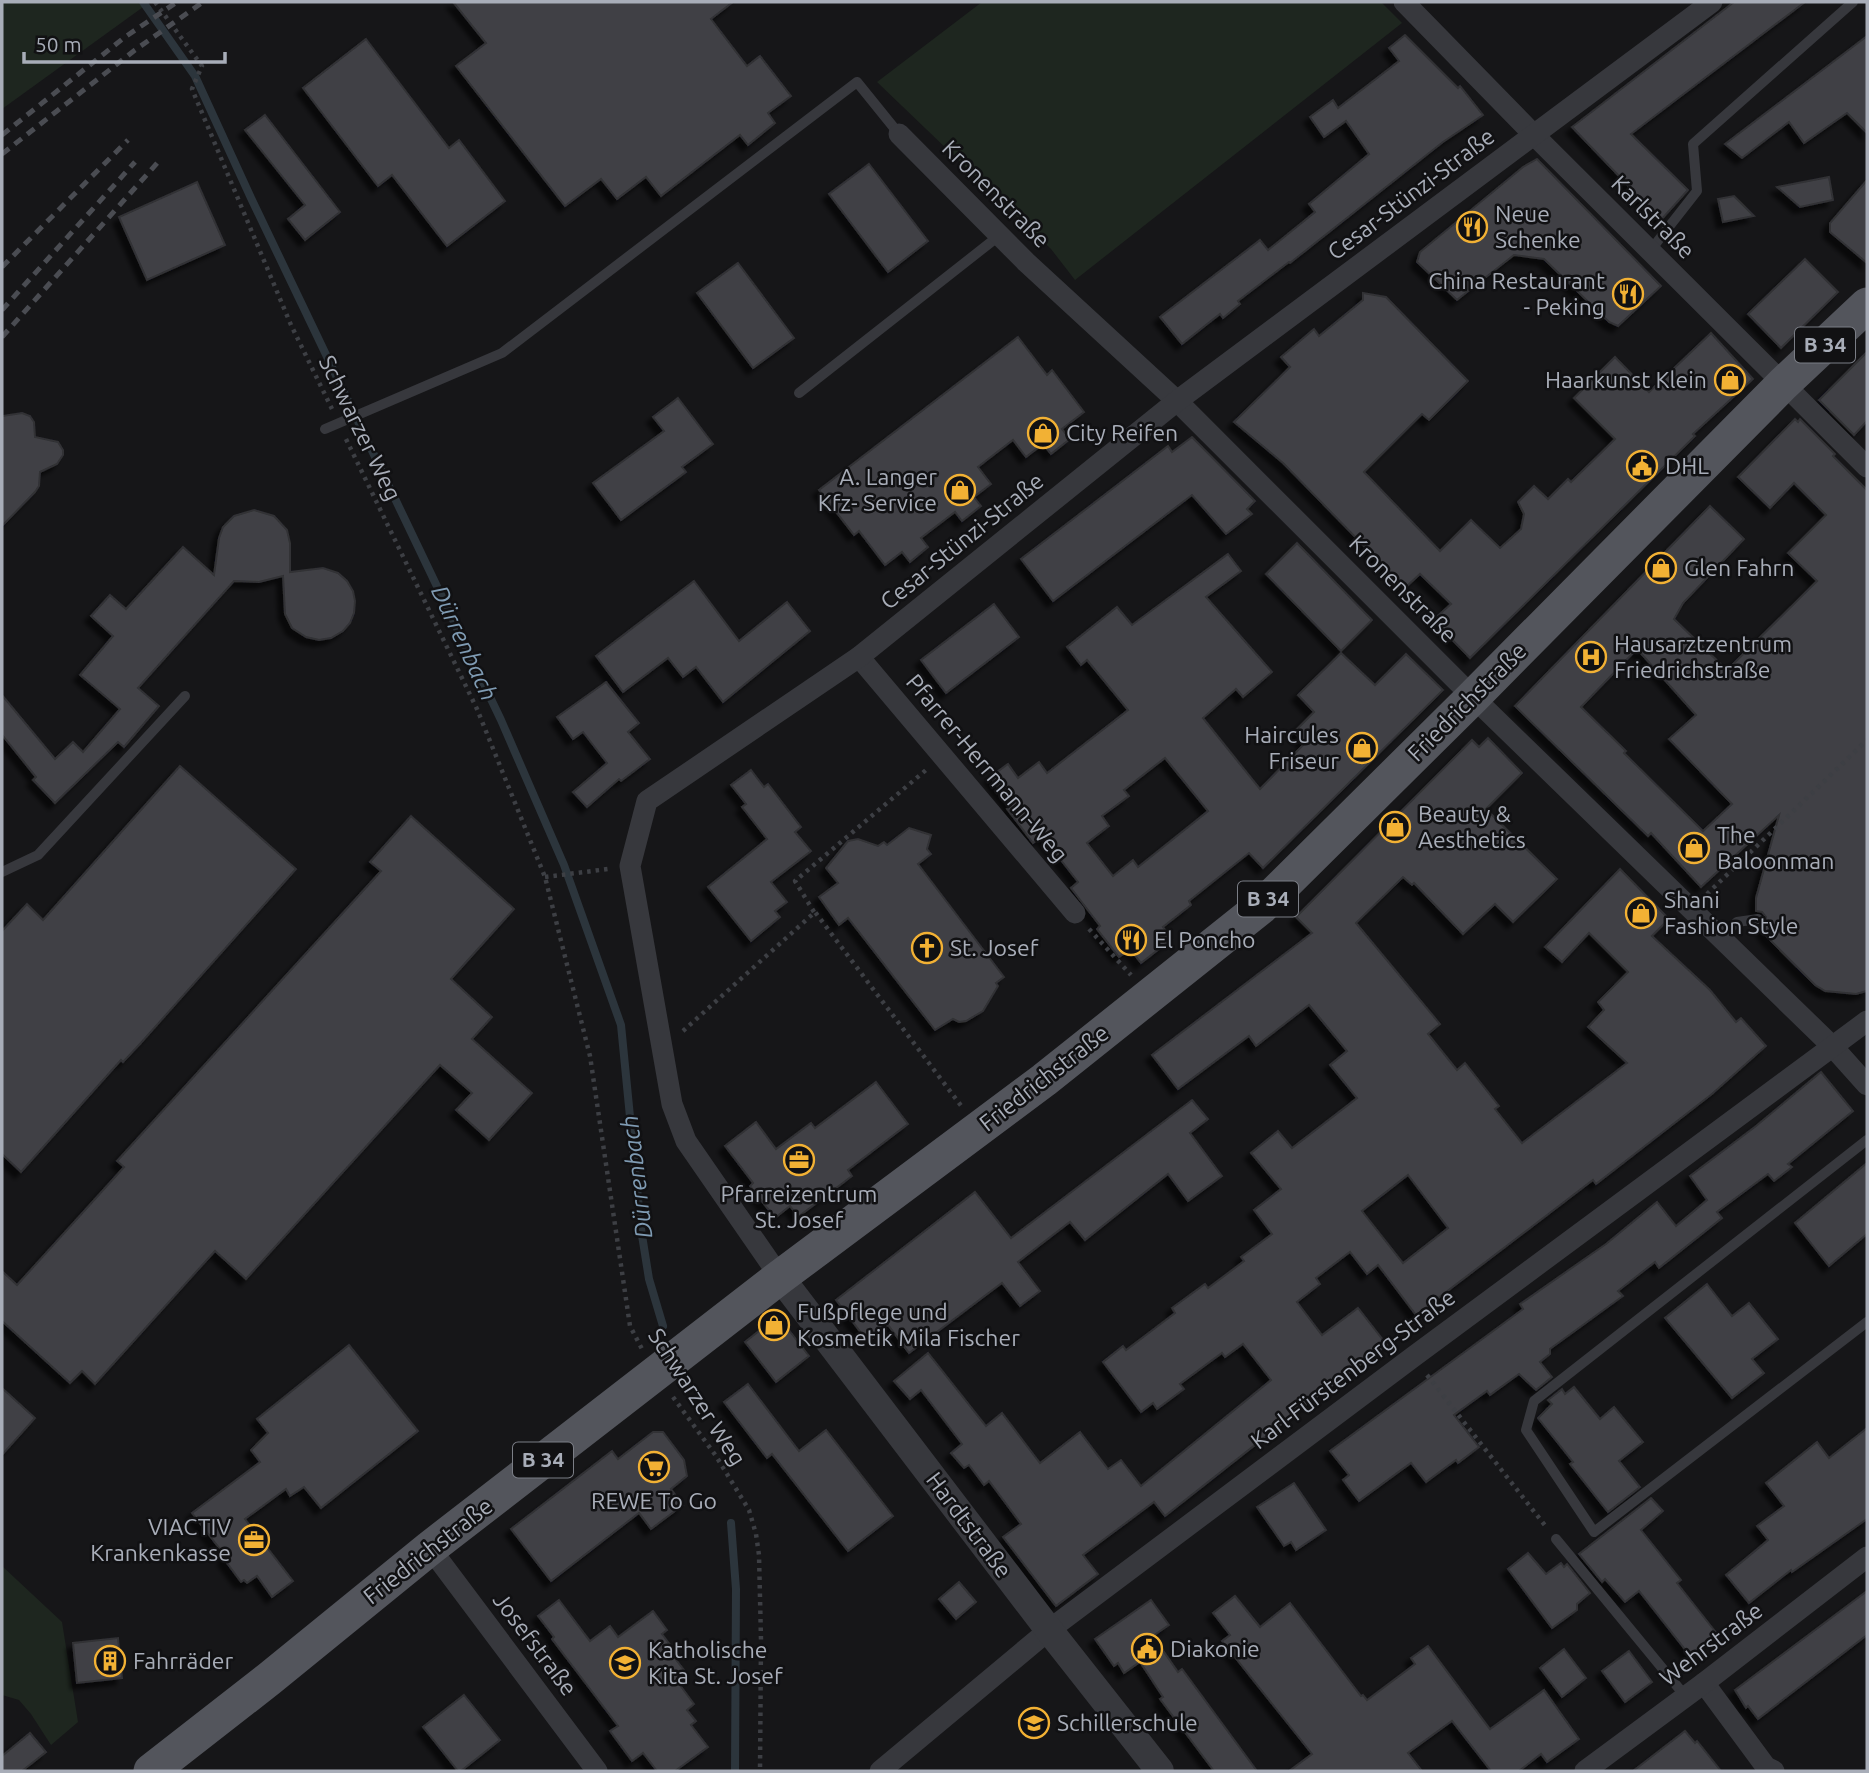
<svg xmlns="http://www.w3.org/2000/svg" width="1869" height="1773" viewBox="0 0 1869 1773" font-family="Ubuntu,sans-serif">
<style>
.green{fill:#1e261f}
.lines{fill:none;stroke-linecap:round;stroke-linejoin:round}
.stream{stroke:#2c353c;stroke-width:8}
.building{fill:#404145;stroke:#303034;stroke-width:2;fill-rule:evenodd;filter:url(#shadow)}
.path{stroke:#3d3f44;stroke-width:4.5;stroke-dasharray:3.5 5;stroke-linecap:butt}
.service{stroke:#37383d;stroke-width:10}
.minor{stroke:#37383d;stroke-width:21}
.tertiary{stroke:#37383d;stroke-width:28}
.primary{stroke:#53555c;stroke-width:35}
.rail{stroke:#4a4c52;stroke-width:5;stroke-dasharray:9 7;stroke-linecap:butt}
.labels{text-anchor:middle;stroke-width:5;stroke-linejoin:round;paint-order:stroke}
.shield{fill:#111113;stroke:#7b7e86;stroke-width:2}
.shield-label{font-size:21px;font-weight:bold;fill:#a8adb8}
.street-label{font-size:23px;fill:#a8adb8;stroke:#111113}
.poi-label{font-size:23px;fill:#a8adb8;stroke:#111113;text-anchor:start}
.water-label{font-size:24px;font-style:italic;fill:#7f9bb3;stroke:#111113}
</style>
<defs>
<filter id="shadow"><feDropShadow dx="-6" dy="6" stdDeviation="2" flood-color="#0009"/></filter>
</defs>
<rect width="100%" height="100%" fill="#161618"/>
<g class="green">
<path d="M2 2H150L2 109Z"/>
<path d="M982 2H1381L1402 23 1075 280 1051 249 877 82Z"/>
<path d="M2 1566 62 1622 78 1722 51 1745 31 1714 19 1700 2 1695Z"/>
</g>
<g class="lines">
<g class="stream">
<path d="M143 2 195 76 251 198 501 720 564 865 621 1025 641 1229 649 1279 663 1326"/>
<path d="M731 1523 736 1589 735 1771"/>
</g>
</g>
<g class="building">
<path d="M453 2H733L711 19 747 66 760 56 791 96 768 113 775 123 748 145 740 135 661 196 646 177 617 199 601 179 565 206 456 66 486 43Z"/>
<path d="M1734 2H1805L1631 134 1688 190 1661 220 1572 127Z"/>
<path d="M1405 35 1458 88 1460 86 1483 115 1443 142 1290 263 1289 262 1238 301 1240 304 1223 318 1220 314 1182 344 1160 317 1260 240 1268 250 1315 212 1309 204 1369 154 1346 121 1324 137 1310 117 1333 100 1338 108 1399 61 1389 48Z"/>
<path d="M1867 36V133L1847 113 1804 143 1789 122 1742 158 1725 144Z"/>
<path d="M366 39 449 148 459 140 505 201 447 246 392 175 378 186 303 88Z"/>
<path d="M265 115 340 212 305 240 288 219 305 205 245 130Z"/>
<path d="M1537 159 1661 286 1618 326 1609 322 1544 259 1514 255 1457 300 1417 262 1420 252 1523 167Z"/>
<path d="M869 164 928 241 888 272 829 194Z"/>
<path d="M1829 177 1833 200 1800 207 1777 187Z"/>
<path d="M1867 180V263L1830 232V223Z"/>
<path d="M197 182 225 245 147 280 119 217Z"/>
<path d="M1734 196 1754 216 1723 222 1718 199Z"/>
<path d="M1805 259 1838 292 1781 348 1748 314Z"/>
<path d="M738 263 794 338 753 368 697 293Z"/>
<path d="M1363 293 1386 297 1468 381 1429 420 1422 414 1364 472 1440 551 1471 520 1500 548 1521 529 1524 514 1518 502 1534 486 1548 499 1568 479 1571 482 1615 439 1574 398 1615 357 1649 392 1711 333 1753 379 1693 434 1695 436 1470 658 1433 620 1451 604 1420 574 1405 588 1283 463 1234 422 1290 367 1281 357 1314 329 1319 336 1363 300Z"/>
<path d="M1018 337 1047 375 1052 370 1084 412 1062 429 1070 439 1051 454 1043 444 1026 457 1013 440 978 467 991 484 974 497 981 506 962 521 955 512 921 538 928 547 910 562 902 552 885 565 859 531 854 535 819 490Z"/>
<path d="M1867 352V421L1854 435 1819 400Z"/>
<path d="M678 398 713 444 682 467 686 472 621 520 593 483 664 431 653 417Z"/>
<path d="M22 413 30 416 34 422 35 437 58 442 63 450V455L57 464 40 472 39 486 35 492 2 526V416Z"/>
<path d="M1795 419 1798 422 1800 419 1835 454 1833 456 1867 490V991L1856 994 1825 991 1815 985 1767 937 1761 926 1765 923 1766 917 1762 912 1756 911V898L1779 815 1701 887 1651 833 1648 836 1515 706 1710 506 1744 539 1683 603 1674 619 1727 670 1817 581 1788 553 1826 515 1794 483 1770 508 1738 477ZM1637 649 1696 715 1669 739 1732 804 1703 831 1624 753 1626 751 1581 707Z"/>
<path d="M1192 437 1255 501 1247 509 1252 514 1226 534 1192 495 1053 601 1021 559 1168 446 1172 452Z"/>
<path d="M254 510 274 516 287 530 290 543V572L323 568 338 573 347 581 353 591 355 601 354 613 350 623 343 631 331 638 319 640 306 637 292 628 285 614 283 576 259 582 234 581 138 688 159 706 124 747 118 742 55 803 33 780 36 777 2 735V695L55 759 73 742 83 752 120 709 80 675 113 636 91 616 110 595 126 609 183 547 214 575 219 538 223 527 234 516Z"/>
<path d="M1297 543 1372 620 1341 651 1266 574Z"/>
<path d="M1228 554 1241 571 1206 597 1272 672 1243 697 1236 689 1203 718 1260 789 1305 743 1294 732 1314 712 1298 695 1341 653 1375 685 1406 654 1443 690 1263 868 1249 853 1189 901 1191 905 1163 927 1172 939 1141 963 1130 949 1119 957 1097 929 1100 926 1071 888 1078 882 1042 836 1033 843 1007 809 1011 806 990 777 1008 764 1018 778 1039 762 1047 773 1128 710 1087 660 1081 665 1067 647 1117 607 1132 625ZM1165 758 1208 811 1138 867 1133 860 1113 876 1087 843 1109 826 1102 816 1129 796 1124 790Z"/>
<path d="M694 581 739 641 787 602 810 631 723 702 696 667 683 677 668 658 623 692 596 656Z"/>
<path d="M994 604 1019 637 946 693 921 660Z"/>
<path d="M606 682 639 723 628 732 650 759 621 781 619 779 587 807 573 792 607 763 583 732 573 739 557 717Z"/>
<path d="M1488 738 1522 773 1486 809 1557 879 1513 922 1495 904 1463 934 1414 883 1412 885 1403 877 1356 923 1440 1024 1428 1034 1457 1070 1465 1063 1499 1106 1495 1109 1522 1143 1627 1063 1588 1027 1604 1010 1598 1002 1628 972 1589 933 1562 962 1545 947 1620 869 1669 919 1652 936 1710 990 1736 1022 1741 1018 1766 1046 1712 1094 1596 1184 1593 1180 1416 1315 1378 1265 1367 1274 1350 1252 1316 1278 1320 1284 1297 1302 1322 1335 1358 1308 1387 1345 1307 1404 1165 1516 1154 1502 1083 1555 1098 1574 1056 1606 1003 1537 1021 1524 989 1481 984 1485 969 1465 964 1468 951 1453 962 1444 921 1390 910 1399 894 1381 928 1353 986 1426 1002 1413 1040 1463 1080 1432 1108 1469 1121 1460 1141 1486 1271 1380 1243 1344 1225 1357 1222 1353 1180 1384 1184 1389 1157 1409 1153 1403 1141 1412 1103 1362 1123 1346 1126 1350 1175 1313 1172 1308 1205 1284 1208 1288 1244 1261 1241 1257 1272 1234 1254 1210 1281 1189 1251 1153 1278 1131 1292 1148 1357 1098 1330 1065 1347 1051 1309 1005 1256 1046 1249 1036 1178 1089 1152 1055 1312 933 1296 917 1472 740 1479 747ZM1408 1175 1448 1228 1403 1263 1362 1211Z"/>
<path d="M180 766 296 869 140 1044 123 1062 121 1060 21 1172 2 1154V931L27 904 43 920Z"/>
<path d="M751 770 764 787 768 784 801 827 795 832 811 851 771 882 787 902 775 911 780 917 751 941 708 887 767 839 742 807 746 804 731 785Z"/>
<path d="M411 816 514 909 451 979 492 1017 472 1039 532 1093 489 1140 456 1110 472 1093 440 1065 246 1279 215 1251 95 1384 82 1371 70 1383 2 1321V1271L17 1285 124 1167 117 1161 381 871 370 862Z"/>
<path d="M909 828 931 835 927 849 931 854 918 864 1004 977 996 983 998 986 983 1011 966 1021 959 1022 953 1019 935 1030 848 918 839 925 819 897 838 883 826 868 848 841 858 839 878 846 884 842 887 845Z"/>
<path d="M1821 1072 1853 1111 1788 1164 1792 1167 1774 1181 1768 1174 1717 1212 1722 1218 1659 1268 1655 1262 1618 1291 1623 1296 1550 1349V1354L1540 1362 1552 1377 1536 1390 1519 1374 1490 1395 1487 1391 1454 1415 1479 1447 1458 1463 1456 1460 1426 1482 1411 1463 1359 1501 1343 1480 1349 1475 1330 1451 1523 1309 1520 1304 1606 1244 1657 1202 1676 1226 1707 1200 1690 1176 1756 1126Z"/>
<path d="M876 1082 908 1124 848 1170 852 1176 798 1217 790 1206 775 1218 750 1186 753 1183 725 1146 756 1122 776 1149 811 1123 815 1128Z"/>
<path d="M1192 1100 1208 1119 1190 1133 1222 1176 1188 1201 1168 1174 1085 1240 1070 1222 1018 1262 1040 1291 1020 1306 1002 1283 909 1353 888 1325 868 1342 836 1300 975 1192 1011 1238Z"/>
<path d="M1867 1163V1234L1829 1266 1795 1223Z"/>
<path d="M1707 1284 1732 1316 1749 1303 1778 1339 1752 1359 1764 1373 1732 1398 1665 1318Z"/>
<path d="M778 1316 809 1356 776 1382 745 1342Z"/>
<path d="M349 1345 418 1431 321 1508 304 1487 290 1496 286 1489 245 1519 293 1581 272 1597 257 1576 247 1583 244 1580 241 1582 224 1559 226 1557 192 1513 260 1462 251 1450 268 1433 257 1419Z"/>
<path d="M748 1384 799 1451 826 1430 893 1516 848 1551 772 1454 767 1458 724 1402Z"/>
<path d="M1574 1387 1600 1419 1614 1407 1643 1442 1619 1461 1640 1487 1608 1512 1570 1464 1573 1462 1538 1418 1552 1404 1548 1400 1562 1389 1565 1394Z"/>
<path d="M2 1388 35 1418 2 1455Z"/>
<path d="M1867 1428V1519L1792 1572 1791 1570 1749 1603 1726 1575 1768 1540 1757 1526 1784 1506 1766 1483 1817 1442 1829 1458Z"/>
<path d="M653 1432H663L684 1460 687 1476 671 1489 683 1505 651 1529 639 1513 551 1581 511 1529 612 1451 618 1459Z"/>
<path d="M1294 1483 1326 1530 1296 1550 1291 1542 1284 1546 1257 1507Z"/>
<path d="M1651 1498 1663 1511 1641 1530 1681 1580 1677 1583 1718 1635 1691 1657 1639 1591 1625 1602 1605 1579 1602 1582 1579 1554Z"/>
<path d="M1528 1553 1546 1574 1561 1563 1564 1567 1567 1564 1590 1593 1577 1604V1610L1552 1628 1508 1569Z"/>
<path d="M959 1582 976 1602 956 1619 939 1599Z"/>
<path d="M1867 1591V1635L1758 1719 1748 1706 1746 1708 1735 1690Z"/>
<path d="M1235 1596 1260 1627 1290 1603 1361 1696 1363 1695 1367 1700 1415 1664 1411 1658 1428 1646 1490 1729 1544 1690 1579 1739 1547 1762 1541 1754 1519 1771H1491L1452 1721 1408 1753 1422 1771H1289L1312 1754 1222 1641 1230 1635 1213 1613Z"/>
<path d="M559 1600 590 1641 610 1626 618 1637 653 1611 667 1630 662 1634 674 1650 671 1653 687 1674 677 1681 694 1704 687 1710 696 1721 691 1725 708 1747 675 1771H657L643 1753 632 1761 610 1731 618 1726 552 1639 554 1637 538 1616Z"/>
<path d="M1151 1600 1169 1625 1153 1636 1178 1672 1182 1669 1257 1771H1214L1160 1699 1163 1697 1140 1662 1124 1673 1118 1663 1114 1666 1095 1639Z"/>
<path d="M118 1638 122 1678 77 1683 73 1643Z"/>
<path d="M1564 1649 1586 1678 1562 1697 1540 1668Z"/>
<path d="M1629 1651 1652 1682 1625 1702 1602 1671Z"/>
<path d="M464 1695 500 1740 461 1771H458L423 1727Z"/>
<path d="M1685 1731 1695 1743 1697 1741 1721 1771H1633Z"/>
<path d="M30 1733 46 1752 22 1771H2V1756Z"/>
</g>
<g class="lines">
<g class="path">
<path d="M155 2 202 66 192 89 291 325 332 409"/>
<path d="M346 439 477 709 545 877 590 1056 630 1326 642 1349"/>
<path d="M545 877 608 869"/>
<path d="M1707 894 1867 740"/>
<path d="M814 912 795 881 926 770"/>
<path d="M1089 929 1131 975"/>
<path d="M683 1031 815 912 962 1107"/>
<path d="M1427 1375 1547 1528"/>
<path d="M673 1397 716 1456 749 1510 756 1534 759 1555 761 1640 760 1771"/>
</g>
<g class="service">
<path d="M1650 251 1697 191 1693 144 1853 2"/>
<path d="M799 393 1000 235"/>
<path d="M325 429 502 353 857 82 899 134"/>
<path d="M2 872 38 855 185 696"/>
<path d="M1720 937 1737 922 1758 919"/>
<path d="M1867 1140 1534 1401 1526 1430 1594 1532 1867 1322"/>
<path d="M1556 1539 1686 1697"/>
</g>
<g class="minor">
<path d="M1404 2 1534 135 1867 467"/>
<path d="M899 134 1026 262 1177 401 1473 697 1833 1047 1867 1085"/>
<path d="M859 657 1075 913"/>
<path d="M780 1277 686 1141 672 1104 630 866 647 801 859 657 1177 401 1712 2"/>
<path d="M430 1548 597 1771"/>
<path d="M1704 1683 1766 1767 1774 1771"/>
<path d="M880 1771 1049 1630 1413 1357 1867 1021"/>
<path d="M1585 1771 1704 1683 1867 1557"/>
</g>
<path class="tertiary" d="M780 1277 1049 1630 1160 1771"/>
<path class="primary" d="M151 1771 269 1679 430 1548 780 1277 1044 1080 1261 907 1473 697 1783 384 1867 305"/>
<g class="rail">
<path d="M2 135 125 37 177 2"/>
<path d="M2 154 135 50 203 2"/>
<path d="M2 267 128 140"/>
<path d="M2 310 135 162"/>
<path d="M2 337 159 161"/>
</g>
</g>
<defs>
<g id="restaurant-ring" transform="scale(1.575)"><circle r="9.5" fill="#111113" stroke="#f2b134" stroke-width="1.5"/><path d="M-5-6h1v4h1v-4h1v4h1v-4h1v5L-1.5 .5V6h-2V.5L-5-1ZM5-6V6H3V1.5H1.5Q1.5-4 5-6Z" fill="#f2b134"/></g>
<g id="shop-ring" transform="scale(1.575)"><circle r="9.5" fill="#111113" stroke="#f2b134" stroke-width="1.5"/><path d="M-5-2.5h2.3a2.7 3.5 0 0 1 5.4 0H5L5.5 6h-11ZM-1.5-2.5h3a1.5 2.3 0 0 0-3 0Z" fill="#f2b134"/></g>
<g id="civic-ring" transform="scale(1.575)"><circle r="9.5" fill="#111113" stroke="#f2b134" stroke-width="1.5"/><path d="M-.6-6.5H3V-4.5H.6V-3L4-1V1h2V6H-6V1h2V-1L-.6-3ZM-1.2 2.5V6h2.4V2.5Z" fill="#f2b134"/></g>
<g id="hospital-ring" transform="scale(1.575)"><circle r="9.5" fill="#111113" stroke="#f2b134" stroke-width="1.5"/><path d="M-5-5h3v3.5h4V-5h3V5h-3V1.5h-4V5h-3Z" fill="#f2b134"/></g>
<g id="church-ring" transform="scale(1.575)"><circle r="9.5" fill="#111113" stroke="#f2b134" stroke-width="1.5"/><path d="M-1.2-6h2.4v3.5h3.3v2.4h-3.3V6h-2.4V-.1h-3.3v-2.4h3.3Z" fill="#f2b134"/></g>
<g id="office-ring" transform="scale(1.575)"><circle r="9.5" fill="#111113" stroke="#f2b134" stroke-width="1.5"/><path d="M-6-3h4V-5.5h4V-3h4V5H-6ZM-1-4.5V-3h2v-1.5ZM-6 0V1H6V0Z" fill="#f2b134"/></g>
<g id="supermarket-ring" transform="scale(1.575)"><circle r="9.5" fill="#111113" stroke="#f2b134" stroke-width="1.5"/><path d="M-6-5.5h2.5l.6 2H6L4.5 2H-2.5L-4.4-4H-6ZM-1.5 3.2a1.3 1.3 0 1 0 .1 0ZM3 3.2a1.3 1.3 0 1 0 .1 0Z" fill="#f2b134"/></g>
<g id="building-ring" transform="scale(1.575)"><circle r="9.5" fill="#111113" stroke="#f2b134" stroke-width="1.5"/><path d="M-4-6H4V6H1V3H-1V6H-4ZM-2.5-4.3h1.7v1.8h-1.7ZM.8-4.3h1.7v1.8H.8ZM-2.5-1h1.7V.8h-1.7ZM.8-1h1.7V.8H.8Z" fill="#f2b134"/></g>
<g id="school-ring" transform="scale(1.575)"><circle r="9.5" fill="#111113" stroke="#f2b134" stroke-width="1.5"/><path d="M0-5L7-2L0 1L-7-2ZM-4 1L0 2.5L4 1V4Q0 6-4 4Z" fill="#f2b134"/></g>
</defs>
<g fill-rule="evenodd">
<use href="#restaurant-ring" x="1472" y="227"/>
<use href="#restaurant-ring" x="1628" y="294"/>
<use href="#shop-ring" x="1730" y="380"/>
<use href="#shop-ring" x="1043" y="433"/>
<use href="#civic-ring" x="1642" y="466"/>
<use href="#shop-ring" x="960" y="490"/>
<use href="#shop-ring" x="1661" y="568"/>
<use href="#hospital-ring" x="1591" y="657"/>
<use href="#shop-ring" x="1362" y="748"/>
<use href="#shop-ring" x="1395" y="827"/>
<use href="#shop-ring" x="1694" y="848"/>
<use href="#shop-ring" x="1641" y="913"/>
<use href="#restaurant-ring" x="1131" y="940"/>
<use href="#church-ring" x="927" y="948"/>
<use href="#office-ring" x="799" y="1160"/>
<use href="#shop-ring" x="774" y="1325"/>
<use href="#supermarket-ring" x="654" y="1467"/>
<use href="#office-ring" x="254" y="1540"/>
<use href="#civic-ring" x="1147" y="1649"/>
<use href="#building-ring" x="110" y="1661"/>
<use href="#school-ring" x="625" y="1663"/>
<use href="#school-ring" x="1034" y="1723"/>
</g>
<g class="labels">
<g class="shield">
<rect x="1795" y="327.5" width="60" height="35" rx="5"/>
<rect x="1238" y="881.5" width="60" height="35" rx="5"/>
<rect x="513" y="1442.5" width="60" height="35" rx="5"/>
</g>
<g class="shield-label">
<text x="1825" y="352">B 34</text>
<text x="1268" y="906">B 34</text>
<text x="543" y="1467">B 34</text>
</g>
<g class="street-label">
<text transform="translate(996 194) rotate(45)" y="8">Kronenstraße</text>
<text transform="translate(1411 194) rotate(-37)" y="8">Cesar-Stünzi-Straße</text>
<text transform="translate(1653 217) rotate(45)" y="8">Karlstraße</text>
<text transform="translate(360 428) rotate(64)" y="8">Schwarzer Weg</text>
<text transform="translate(962 541) rotate(-39)" y="8">Cesar-Stünzi-Straße</text>
<text transform="translate(1403 589) rotate(45)" y="8">Kronenstraße</text>
<text transform="translate(1467 702) rotate(-45)" y="8">Friedrichstraße</text>
<text transform="translate(987 768) rotate(50)" y="8">Pfarrer-Herrmann-Weg</text>
<text transform="translate(1044 1078) rotate(-38)" y="8">Friedrichstraße</text>
<text transform="translate(1353 1369) rotate(-37)" y="8">Karl-Fürstenberg-Straße</text>
<text transform="translate(697 1397) rotate(57)" y="8">Schwarzer Weg</text>
<text transform="translate(969 1525) rotate(53)" y="8">Hardtstraße</text>
<text transform="translate(428 1551) rotate(-38)" y="8">Friedrichstraße</text>
<text transform="translate(535 1644) rotate(53)" y="8">Josefstraße</text>
<text transform="translate(1711 1644) rotate(-37)" y="8">Wehrstraße</text>
</g>
<g class="poi-label">
<text x="1495" y="222">Neue<tspan x="1495" dy="26">Schenke</tspan></text>
<text x="1605" y="289" text-anchor="end">China Restaurant<tspan x="1605" dy="26">- Peking</tspan></text>
<text x="1707" y="388" text-anchor="end">Haarkunst Klein</text>
<text x="1066" y="441">City Reifen</text>
<text x="1665" y="474">DHL</text>
<text x="937" y="485" text-anchor="end">A. Langer<tspan x="937" dy="26">Kfz- Service</tspan></text>
<text x="1684" y="576">Glen Fahrn</text>
<text x="1614" y="652">Hausarztzentrum<tspan x="1614" dy="26">Friedrichstraße</tspan></text>
<text x="1339" y="743" text-anchor="end">Haircules<tspan x="1339" dy="26">Friseur</tspan></text>
<text x="1418" y="822">Beauty &amp;<tspan x="1418" dy="26">Aesthetics</tspan></text>
<text x="1717" y="843">The<tspan x="1717" dy="26">Baloonman</tspan></text>
<text x="1664" y="908">Shani<tspan x="1664" dy="26">Fashion Style</tspan></text>
<text x="1154" y="948">El Poncho</text>
<text x="950" y="956">St. Josef</text>
<text x="799" y="1202" text-anchor="middle">Pfarreizentrum<tspan x="799" dy="26">St. Josef</tspan></text>
<text x="797" y="1320">Fußpflege und<tspan x="797" dy="26">Kosmetik Mila Fischer</tspan></text>
<text x="654" y="1509" text-anchor="middle">REWE To Go</text>
<text x="231" y="1535" text-anchor="end">VIACTIV<tspan x="231" dy="26">Krankenkasse</tspan></text>
<text x="1170" y="1657">Diakonie</text>
<text x="648" y="1658">Katholische<tspan x="648" dy="26">Kita St. Josef</tspan></text>
<text x="133" y="1669">Fahrräder</text>
<text x="1057" y="1731">Schillerschule</text>
</g>
<g class="water-label">
<text transform="translate(464 643) rotate(65)" y="8">Dürrenbach</text>
<text transform="translate(637 1177) rotate(-97)" y="8">Dürrenbach</text>
</g>
</g>
<rect width="1869" height="1773" fill="none" stroke="#a8adb8" stroke-width="7"/>
<path d="M24 52v10h201v-10" fill="none" stroke="#a8adb8" stroke-width="3.5"/>
<text x="35" y="52" font-size="21" fill="#a8adb8" stroke="#111113" stroke-width="5" paint-order="stroke">50 m</text>
</svg>
